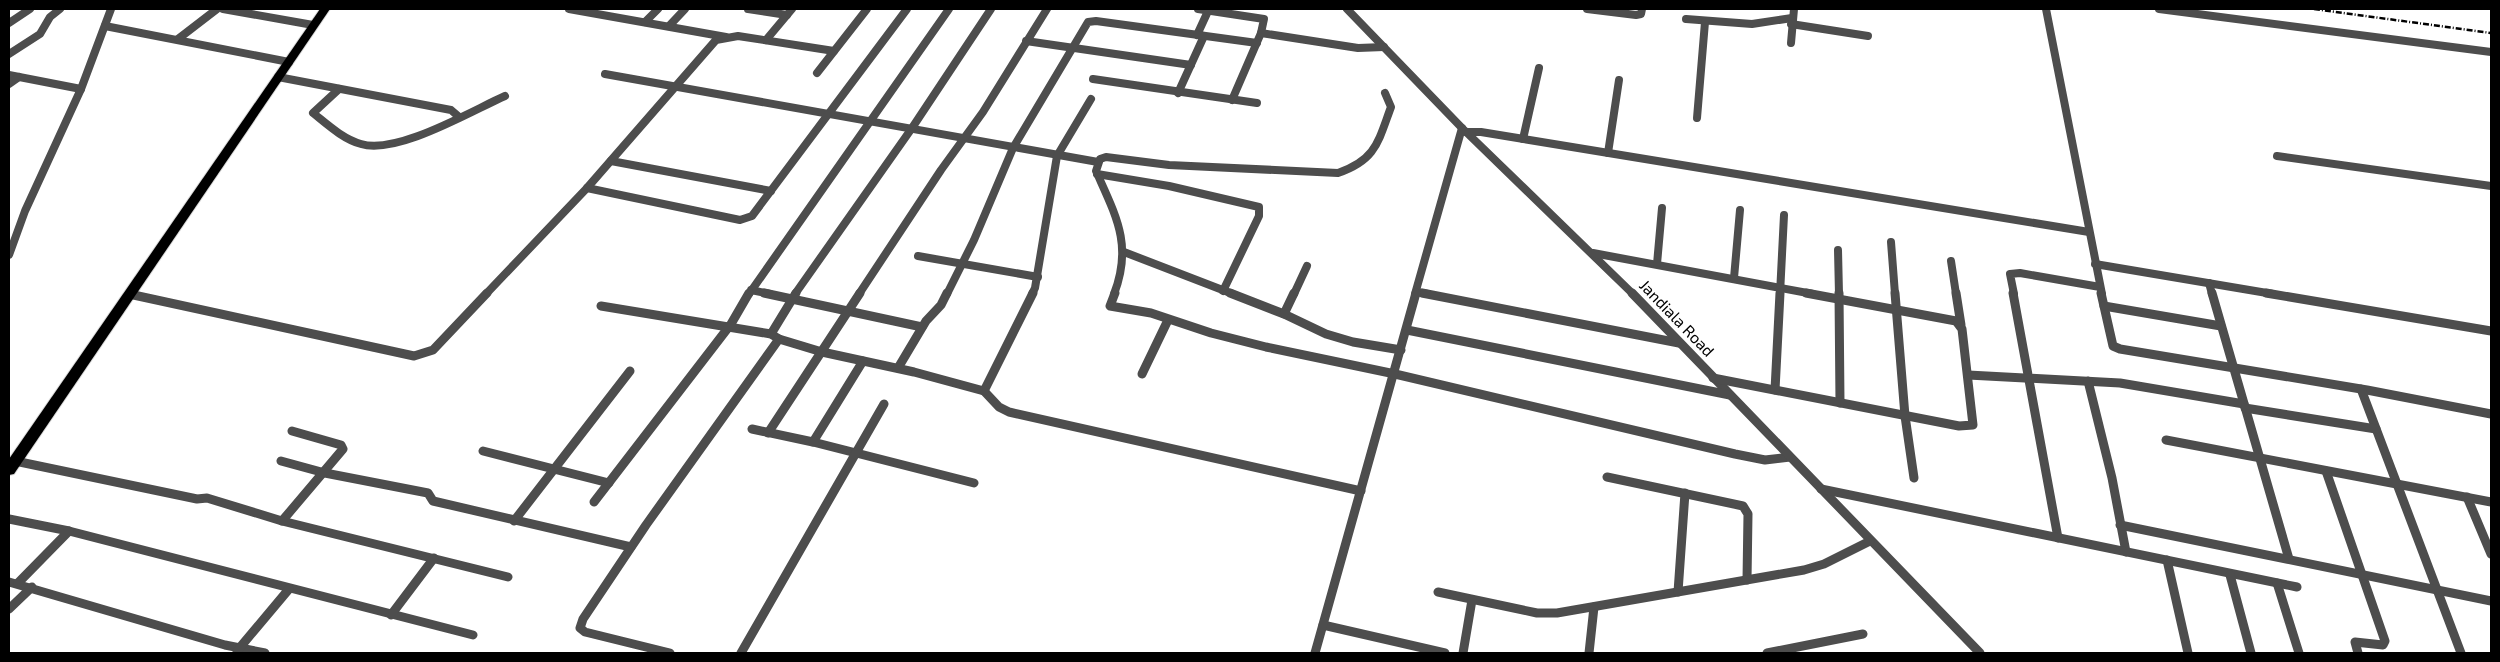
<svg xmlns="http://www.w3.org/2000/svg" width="2500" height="662" viewBox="0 0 2500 662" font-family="'Exo 2',sans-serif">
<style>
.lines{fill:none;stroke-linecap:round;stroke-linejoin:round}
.major-casing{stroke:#dbdbdb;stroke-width:2}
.minor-far1{stroke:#4d4d4d;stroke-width:8}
.minor{stroke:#4d4d4d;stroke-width:9}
.major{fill:#000;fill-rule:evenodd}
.rail{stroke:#000;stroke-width:2.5;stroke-dasharray:6 2 1 2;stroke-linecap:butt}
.labels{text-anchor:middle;stroke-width:5;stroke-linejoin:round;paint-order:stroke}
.street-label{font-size:16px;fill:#000;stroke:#fff}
</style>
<rect width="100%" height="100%" fill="#fff"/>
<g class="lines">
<g class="major-casing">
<path id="major" d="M320 9H330L14 474 9 475V459Z"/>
</g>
<g class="minor-far1">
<path d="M223 9 313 25"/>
<path d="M569 9 726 37"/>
<path d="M748 9 787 15"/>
<path d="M1198 9 1264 19 1261 33 1232 100"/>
<path d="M1347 9 1462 128 1633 294"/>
<path d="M1587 9 1636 15 1641 14 1642 9"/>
<path d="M2046 9 2102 294"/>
<path d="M2159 9 2491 52"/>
<path d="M1686 19 1752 24 1792 18"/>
<path d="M645 22 658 9"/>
<path d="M9 23 30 9"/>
<path d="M1791 24 1868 36"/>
<path d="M105 26 289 62"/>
<path d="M669 26 685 9"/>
<path d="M1261 33 1358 48 1384 47"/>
<path d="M1197 35 1209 9"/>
<path d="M178 39 217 9"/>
<path d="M766 40 792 9"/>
<path d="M1026 41 1191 65"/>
<path d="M1791 43 1794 9"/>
<path d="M9 54 40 34 50 17 60 9"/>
<path d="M817 73 867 9"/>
<path d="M605 74 1098 162"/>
<path d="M9 75 81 89"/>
<path d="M278 77 451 110 458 116"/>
<path d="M1093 79 1257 103"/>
<path d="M9 84 19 77"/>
<path d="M339 89 313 113C328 125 343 139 361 144 397 155 471 111 505 96"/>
<path d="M1178 93 1204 36"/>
<path d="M1697 118 1705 22"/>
<path d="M1466 132H1481L2089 232"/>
<path d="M1523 139 1539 68"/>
<path d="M1608 153 1619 80"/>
<path d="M2277 156 2491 186"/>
<path d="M611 161 771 191"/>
<path d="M1097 174 1169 186 1259 207V216L1223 291"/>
<path d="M587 188 740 220 752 216 907 9"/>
<path d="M1891 242 1895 294"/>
<path d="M1838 250 1839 294"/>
<path d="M1124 252 1233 294"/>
<path d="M1593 253 1813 294"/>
<path d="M9 255 25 211 81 89 111 9"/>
<path d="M918 256 1038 277"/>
<path d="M1951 261 1956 294"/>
<path d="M1657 264 1662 208"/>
<path d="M2095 264 2273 294"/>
<path d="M1734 278 1740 210"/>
<path d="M2209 283 2212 294"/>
<path d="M751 290 770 294"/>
<path d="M1417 292 1428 294"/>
<path d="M486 294 587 188 716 40 738 36 834 51"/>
<path d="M749 294 949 9"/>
<path d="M795 294 912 128 991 9"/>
<path d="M859 294 941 170 983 112 1047 9"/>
<path d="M947 294 974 240 1013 148 1088 22 1096 21 1257 43"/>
<path d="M1032 294 1035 288 1057 156 1091 99"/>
<path d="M1114 294C1133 245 1116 216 1096 171L1100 159 1106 157 1169 165 1338 173C1376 160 1378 142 1391 107L1385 93"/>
<path d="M1294 294 1307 266"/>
<path d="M1415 294 1462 128"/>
<path d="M1780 294 1784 215"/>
<path d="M2014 294 2010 274 2020 273 2100 287"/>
</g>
<g class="minor">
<path d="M764 293 922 327"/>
<path d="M1115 293 1110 306 1151 313 1211 333 1266 347 1395 374 1735 454 1765 460 1790 457"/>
<path d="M1230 293 1284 314 1326 334 1353 342 1401 350"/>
<path d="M1422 293 1679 343"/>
<path d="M1632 293 1980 653"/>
<path d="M1839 293 1840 403"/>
<path d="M1895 293 1905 416 1914 478"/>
<path d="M1956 293 1961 325"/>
<path d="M2013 293 2058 538"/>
<path d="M2101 293 2113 346 2120 349 2367 390 2491 414"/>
<path d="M2212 293 2289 559"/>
<path d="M2266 293 2491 331"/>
<path d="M129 294 414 356 433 350 487 293"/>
<path d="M601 306 771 334 779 339 822 352 914 372 984 391 999 407 1009 412 1361 491"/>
<path d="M2104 306 2221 326"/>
<path d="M1284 314 1294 293"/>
<path d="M1407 330 1730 395"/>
<path d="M771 334 796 293"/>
<path d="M898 368 926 321 941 305 947 293"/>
<path d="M1142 374 1168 320"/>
<path d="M1968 375 2120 383 2244 404"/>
<path d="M1713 378 1959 426 1973 425 1962 329 1956 321 1806 293"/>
<path d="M2088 381 2112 478 2126 552"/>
<path d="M2361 389 2461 653"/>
<path d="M1775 390 1780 293"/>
<path d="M984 391 1033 293"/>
<path d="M2245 408 2376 429"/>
<path d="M752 429 813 442 974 483"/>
<path d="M768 433 860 293"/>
<path d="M2166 440 2491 502"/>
<path d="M813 442 863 361"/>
<path d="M483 451 609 483"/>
<path d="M15 461 197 499 207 498 282 521 508 577"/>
<path d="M281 461 325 473 428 493 433 501 631 547"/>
<path d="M2326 471 2385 641 2383 645 2355 642 2358 653"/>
<path d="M1607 477 1743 506 1748 514 1747 580"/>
<path d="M1821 489 2297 587"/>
<path d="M2467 497 2491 554"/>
<path d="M594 502 731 324 749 293"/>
<path d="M9 519 69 531 473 635"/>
<path d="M282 521 343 449 341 445 292 431"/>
<path d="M514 521 630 371"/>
<path d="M2120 525 2491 601"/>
<path d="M2167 560 2188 653"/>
<path d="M2230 575 2251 653"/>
<path d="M9 582 225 645 265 653"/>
<path d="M18 583 69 531"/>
<path d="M2277 583 2299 653"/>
<path d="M1438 592 1537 613H1557L1804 570 1824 564 1870 541"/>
<path d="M1678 592 1685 493"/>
<path d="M9 609 32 587"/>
<path d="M391 615 434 558"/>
<path d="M1323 625 1445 653"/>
<path d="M237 651 289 589"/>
<path d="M670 653 585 632 580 628 583 619 646 525 779 339"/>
<path d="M741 653 884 404"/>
<path d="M1315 653 1416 293"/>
<path d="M1463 653 1472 600"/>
<path d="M1589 653 1594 607"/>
<path d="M1767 653 1863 634"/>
</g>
<use href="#major" class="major"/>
<path class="rail" d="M2314 9 2491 33"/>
</g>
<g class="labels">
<g class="street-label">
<text transform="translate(1677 318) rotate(46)" y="6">Jandiala Road</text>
</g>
</g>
<rect width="2500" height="662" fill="none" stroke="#000000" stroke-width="20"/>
</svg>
